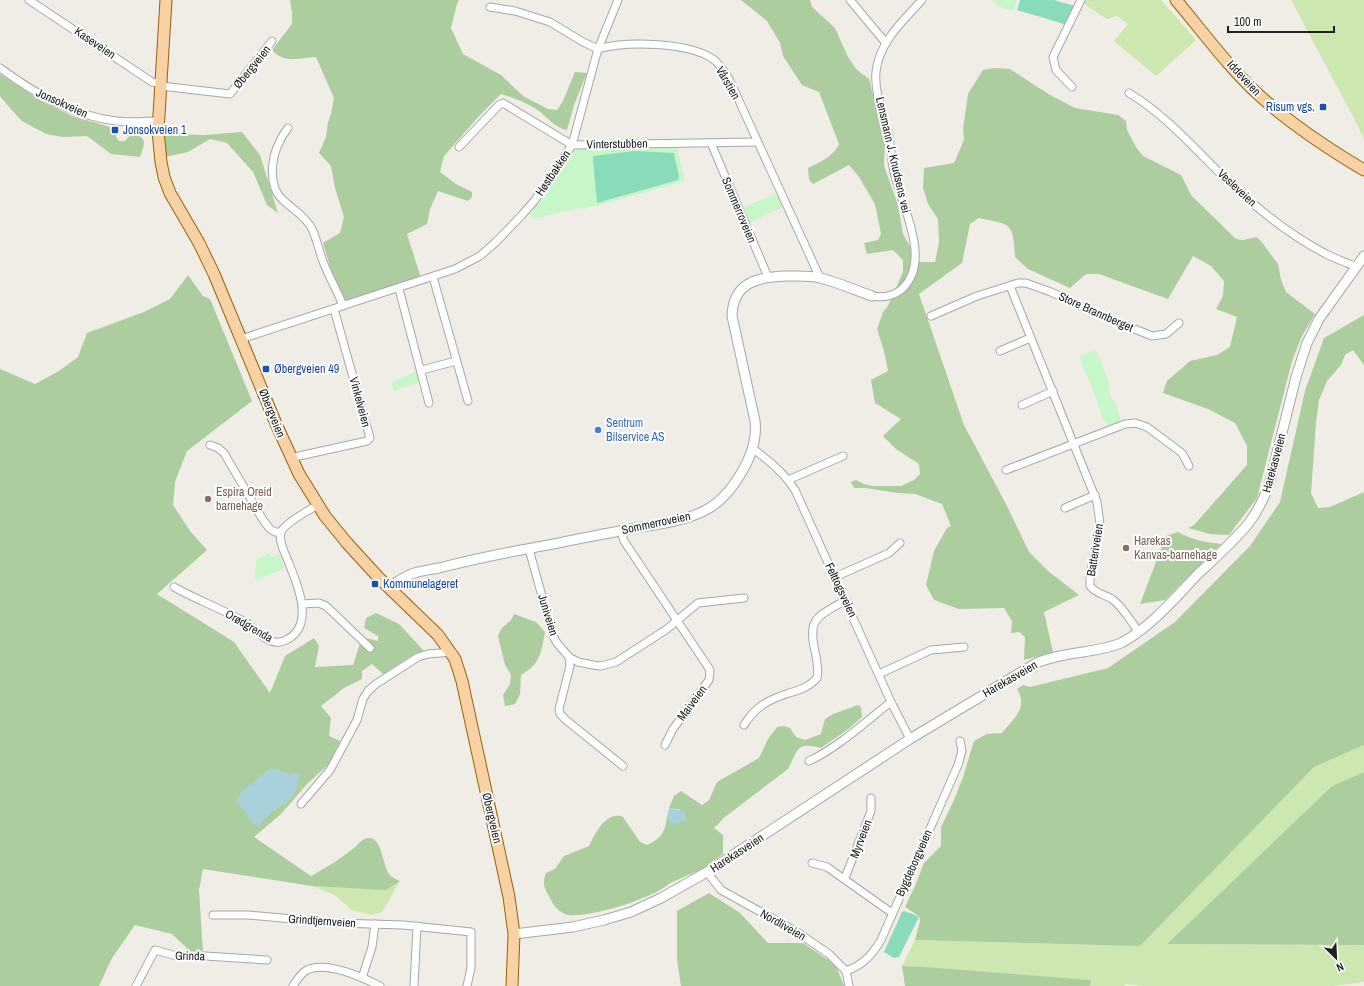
<svg xmlns="http://www.w3.org/2000/svg" width="1364" height="986" viewBox="0 0 1364 986" font-family="'Archivo Narrow',sans-serif">
<style>
.grass{fill:#cce7af}
.forest{fill:#accd9d;fill-rule:evenodd}
.park{fill:#c7f7c9}
.pitch{fill:#89dbba}
.water{fill:#a9d1db}
.lines{fill:none;stroke-linecap:round;stroke-linejoin:round}
.minor-casing{stroke:#a7a7a7;stroke-width:9}
.tertiary-casing{stroke:#a7a7a7;stroke-width:11}
.primary-casing{stroke:#956307;stroke-width:13}
.minor{stroke:#fff;stroke-width:7}
.tertiary{stroke:#fff;stroke-width:9}
.primary{stroke:#f8d2a4;stroke-width:11}
.transit-dot{fill:#1a4fb4;stroke:#fff;stroke-width:1.5}
.shop-dot{fill:#3f7fe0;stroke:#fff;stroke-width:1.5}
.education-dot{fill:#8d6e63;stroke:#fff;stroke-width:1.5}
.labels{text-anchor:middle;stroke-width:4;stroke-linejoin:round;paint-order:stroke}
.street-label{font-size:12px;fill:#202020;stroke:#fff}
.transit-label{font-size:12px;fill:#164399;stroke:#fff;text-anchor:start}
.shop-label{font-size:12px;fill:#366cbe;stroke:#fff;text-anchor:start}
.education-label{font-size:12px;fill:#785e54;stroke:#fff;text-anchor:start}
</style>
<rect width="100%" height="100%" fill="#f0ede7"/>
<g class="grass">
<path d="M1086 0H1161L1196 40 1156 76 1114 41 1128 24 1117 16 1107 19 1084 4Z"/>
<path d="M1291 0H1364V139L1356 122Z"/>
<path d="M1364 745V772L1332 786 1167 944 1364 945V982L1334 986H1144L1126 984 1124 986H1090L1091 980 902 966 915 940 1140 946 1314 767Z"/>
<path d="M400 881 382 912 372 915 352 910 335 895 312 886 386 889Z"/>
</g>
<g class="forest">
<path d="M290 0H459L457 4 451 28 463 54 501 75 523 96 548 109 557 110 563 101 575 72 587 73 574 105 567 130C554 128 547 116 536 109 525 102 513 98 501 94L479 116 444 156 440 172 456 184 472 192V197L468 201 438 191 430 209 427 224 407 234 421 278 346 301 332 273 323 243 340 233 344 217 335 188 331 166 319 153 326 137 328 122 331 114 334 98 316 57C299 58 284 64 272 50L292 24V13Z"/>
<path d="M741 0H810L812 7 835 28 848 57 856 69 869 79 885 143 884 166 898 205 903 234 919 262H935L939 242 938 219 928 204 923 188 924 168 954 163 964 140 963 129 968 94 983 70 994 68 1010 69 1050 95 1075 108 1118 115 1126 121 1127 130 1136 147 1143 156 1181 175 1191 195 1236 239 1243 240 1256 237 1261 241 1278 264 1281 280 1286 292 1315 314 1302 336 1292 361 1257 498 1229 535 1210 534 1188 528 1194 525 1247 465V446L1235 423 1208 409 1163 393 1167 381 1190 361 1217 355 1230 347 1237 317 1216 309 1223 296 1224 281 1211 266 1193 256 1168 299 1099 274H1086L1070 288 1028 269 1015 257C1013 222 1012 225 979 218L970 224 962 263 919 294 964 425 1007 506 1029 552 1048 571 1079 595 1044 612 1053 652 1024 660 1025 637 1019 632 1011 633 1012 621 1004 608 959 609 934 600 926 585 934 551 947 528 951 526 942 504 915 494 898 493 865 488H854L851 482 856 480 864 484 872 486H901L914 480 920 474 919 464 896 449 883 436 901 419 875 403 871 380 888 371 884 351 877 329 883 312 888 306 903 272V260L893 250 867 254 864 243 878 240 881 234 875 204 859 177 849 165 813 184 809 179 808 168C820 162 833 157 839 144L819 92 802 85 783 56 780 43 767 21Z"/>
<path d="M0 74 38 99 72 116 117 129 116 137 119 141H125L131 134C148 136 145 144 140 157L111 154 87 136 63 137 46 134 22 121 9 107 0 96Z"/>
<path d="M242 132 260 155 278 213 267 205 253 172 227 143 210 139 188 152 165 157 164 134 203 135Z"/>
<path d="M188 275 203 296 210 299 252 401 187 451 175 482 173 505 190 531 207 550 157 594 234 642 270 693 285 656 314 638 319 646 315 667 353 665 362 637 378 641V636L364 628 366 618 376 613 399 624 424 651 416 653 383 674 372 664 362 671V679L344 688 321 706 331 718 329 736 340 741 329 764 308 783 281 814 254 837 311 876C327 867 341 859 355 847 359 843 364 837 370 838 382 839 383 866 389 874 392 878 396 879 400 881L386 890 312 886 203 869 199 890 203 951H190L172 934 135 925 112 958 99 986H0V369L35 384 59 371 78 357 87 333 144 312 170 299ZM270 769 276 770 289 775 288 801 272 811 257 826 262 776Z"/>
<path d="M1364 315V365L1353 350 1345 355 1341 365 1327 381 1319 400 1316 423 1311 493 1318 508 1330 507 1364 492V745L1314 767 1140 946 915 940 920 921 919 916 905 907 915 886 924 863 941 846V827L954 800 963 777 974 741 987 734 1002 733C1013 719 1029 708 1017 689L1023 685 1030 687 1108 668 1175 622 1250 546 1280 502 1305 391 1324 338Z"/>
<path d="M1178 532C1192 540 1205 542 1221 544L1165 600 1140 604 1166 536Z"/>
<path d="M514 614 536 622 545 632C541 653 541 663 521 675L520 694 515 704 505 706 503 695 510 684 511 675 505 665 498 636 501 629 511 620Z"/>
<path d="M858 705 861 707 862 717 847 730 821 748C795 741 798 751 788 769L725 817 714 828 723 835V854L702 869 670 883C654 898 590 918 568 915 559 913 552 904 549 896 544 888 542 882 546 873L555 869 564 856 589 846C595 834 606 810 623 817L640 842 647 845C662 838 665 832 667 817H668L681 810 669 808 674 796 681 791 702 805 709 800 717 782 759 758 768 739 777 727 784 726 790 728 796 737 805 740 821 734 825 719 833 714Z"/>
<path d="M1364 772V945L1167 944 1332 786Z"/>
<path d="M709 893 740 913 768 943H803L831 962 837 968 844 986H681L677 960V911Z"/>
<path d="M902 966 924 967 1091 980 1090 986H905Z"/>
</g>
<g class="park">
<path d="M992 0H1017L1014 11 996 6V4Z"/>
<path d="M584 147 677 148 685 181 584 209 579 208 533 219 530 214 571 153 578 148Z"/>
<path d="M777 193 783 207 748 223 742 208Z"/>
<path d="M1096 350 1109 382 1110 395 1117 406 1121 421 1107 426 1106 422H1104L1094 393 1079 356Z"/>
<path d="M417 371 423 381 394 391 391 383Z"/>
<path d="M269 553 271 557 279 554 285 568 255 581 256 560Z"/>
</g>
<g class="pitch">
<path d="M1020 0H1054L1075 6 1067 25 1017 10Z"/>
<path d="M634 151 674 153 679 177 678 180 597 203 593 160V156Z"/>
<path d="M904 911 918 916V919L899 957 894 958 884 952 902 912Z"/>
</g>
<g class="water">
<path d="M270 769 276 770 289 775 293 773 300 774 295 793 288 801 272 811 257 827 236 801 242 791Z"/>
<path d="M669 808 685 812 686 817 684 822 681 821 675 824 672 825 667 817Z"/>
</g>
<g class="lines">
<g class="minor-casing">
<g id="minor">
<path d="M29 0 152 82 161 84"/>
<path d="M850 0 885 42"/>
<path d="M490 7 515 11 550 22 583 42 598 49C627 41 688 42 713 59 721 65 725 73 730 81L820 278"/>
<path d="M0 68C34 93 73 116 116 121 130 123 144 121 159 121"/>
<path d="M161 86 230 94 272 41"/>
<path d="M1072 87 1056 70 1053 57 1081 0"/>
<path d="M1129 93C1169 117 1199 154 1233 186 1261 212 1292 236 1326 254 1336 259 1347 263 1357 267"/>
<path d="M136 124 158 131"/>
<path d="M288 128C285 132 282 136 280 141 271 157 268 186 282 199 292 209 303 214 311 227 317 238 319 252 324 264 330 279 338 292 343 306"/>
<path d="M711 143 768 277"/>
<path d="M459 147 499 105 503 103 572 145 757 142"/>
<path d="M433 277 468 401"/>
<path d="M1010 286 1097 502 1100 524 1090 575V586C1096 594 1104 594 1112 599 1123 607 1130 620 1138 631"/>
<path d="M399 289 429 403"/>
<path d="M872 296C883 298 895 296 903 288 933 258 899 202 893 167 891 157 891 147 889 137 884 117 874 93 876 72 879 42 903 21 922 0"/>
<path d="M931 316 977 296 1018 283H1026L1051 292 1095 313 1152 336 1166 334 1179 323"/>
<path d="M241 339 455 269 480 256 496 242 521 216 535 200 572 145 598 49 618 0"/>
<path d="M1000 351 1030 338"/>
<path d="M422 370 456 361"/>
<path d="M1022 405 1053 391"/>
<path d="M210 445 218 448 224 453 263 520 270 529 275 532H281"/>
<path d="M753 449C769 460 785 474 795 490L891 702 910 739"/>
<path d="M290 458 367 441 370 438 334 309"/>
<path d="M1006 470 1125 424 1135 423 1147 427 1182 453 1189 466"/>
<path d="M788 480 843 456"/>
<path d="M1065 508 1095 495"/>
<path d="M621 531 624 541 710 670 709 680 673 729 665 745"/>
<path d="M529 549 553 636 557 643 569 657 570 666 559 709 560 714 566 720 623 766"/>
<path d="M835 577 889 553 900 543"/>
<path d="M174 587C197 600 222 609 245 622 254 627 261 638 271 641 276 643 282 642 286 640 316 626 297 583 288 561 285 553 278 541 281 532 285 523 309 510 318 505"/>
<path d="M302 604 319 603 326 606 370 648"/>
<path d="M569 657 578 662 593 665 601 666 616 662 667 629 698 603 744 598"/>
<path d="M879 674 931 650 964 647"/>
<path d="M744 725C756 706 768 700 789 693 800 690 809 687 817 678 819 671 817 664 816 656 807 618 815 618 846 600"/>
<path d="M809 761C839 747 865 722 891 702"/>
<path d="M301 804 330 770 336 759 357 720 363 699 368 691 376 684 418 657 428 654 452 652"/>
<path d="M812 863 827 867 892 913"/>
<path d="M707 872 721 890 797 932 829 954 846 971 849 986"/>
<path d="M845 878 871 811V798"/>
<path d="M213 915H248L337 923 403 925 471 932V968L467 986"/>
<path d="M846 971C863 965 872 955 881 940L958 765 962 751 960 741"/>
<path d="M362 978 372 947 375 924"/>
<path d="M136 986 155 950 177 956H205L267 960"/>
<path d="M293 986C297 980 300 974 307 970 326 961 362 977 380 986"/>
<path d="M414 986 417 926"/>
</g>
</g>
<g class="tertiary-casing">
<g id="tertiary">
<path d="M388 587C395 583 402 579 409 575 418 571 429 570 439 568 466 561 494 555 521 550 556 544 591 536 625 530 650 525 678 523 702 512 731 499 759 453 755 421L732 316C733 282 758 277 786 276 797 276 809 275 820 278 837 282 855 290 872 296"/>
<path d="M514 934 573 927 604 920 631 912 661 898 707 872 910 739 1038 662C1053 657 1068 654 1083 652 1096 650 1109 648 1121 643 1150 628 1176 597 1198 574 1215 558 1233 542 1248 524 1258 511 1265 497 1270 481L1296 377 1307 343 1319 319 1364 256"/>
</g>
</g>
<g class="primary-casing">
<g id="primary">
<path d="M166 0 158 131 161 162 164 177 170 193 199 243 214 274 277 426 299 474 325 516 347 543 379 578 438 635 455 659 462 681 509 897 514 934 512 986"/>
<path d="M1176 0C1203 32 1229 68 1260 96 1292 125 1327 148 1364 170"/>
</g>
</g>
<use href="#minor" class="minor"/>
<use href="#tertiary" class="tertiary"/>
<use href="#primary" class="primary"/>
</g>
<g class="transit-dot">
<rect x="1319" y="103" width="8" height="8" rx="2"/>
<rect x="111" y="126" width="8" height="8" rx="2"/>
<rect x="262" y="365" width="8" height="8" rx="2"/>
<rect x="371" y="580" width="8" height="8" rx="2"/>
</g>
<circle class="shop-dot" cx="598" cy="430" r="4"/>
<g class="education-dot">
<circle cx="208" cy="499" r="4"/>
<circle cx="1126" cy="548" r="4"/>
</g>
<g class="labels">
<g class="street-label">
<text transform="translate(95 43) rotate(34)" y="4">Kaseveien</text>
<text transform="translate(252 67) rotate(-51)" y="4">Øbergveien</text>
<text transform="translate(1244 78) rotate(47)" y="4">Iddeveien</text>
<text transform="translate(728 83) rotate(60)" y="4">Vårstien</text>
<text transform="translate(62 103) rotate(24)" y="4">Jonsokveien</text>
<text transform="translate(617 144) rotate(-1)" y="4">Vinterstubben</text>
<text transform="translate(893 155) rotate(77)" y="4">Lensmann J. Knudsens vei</text>
<text transform="translate(553 173) rotate(-56)" y="4">Høstbakken</text>
<text transform="translate(1237 188) rotate(43)" y="4">Vesleveien</text>
<text transform="translate(739 210) rotate(67)" y="4">Sommerroveien</text>
<text transform="translate(1096 312) rotate(24)" y="4">Store Brannberget</text>
<text transform="translate(360 402) rotate(75)" y="4">Vinkelveien</text>
<text transform="translate(272 413) rotate(68)" y="4">Øbergveien</text>
<text transform="translate(1274 463) rotate(-75)" y="4">Harekasveien</text>
<text transform="translate(656 523) rotate(-12)" y="4">Sommerroveien</text>
<text transform="translate(1095 550) rotate(-81)" y="4">Batteriveien</text>
<text transform="translate(841 590) rotate(65)" y="4">Felttogsveien</text>
<text transform="translate(548 615) rotate(73)" y="4">Juniveien</text>
<text transform="translate(249 626) rotate(30)" y="4">Orødgrenda</text>
<text transform="translate(1010 679) rotate(-30)" y="4">Harekasveien</text>
<text transform="translate(692 703) rotate(-53)" y="4">Maiveien</text>
<text transform="translate(492 818) rotate(77)" y="4">Øbergveien</text>
<text transform="translate(861 839) rotate(-69)" y="4">Myrveien</text>
<text transform="translate(737 853) rotate(-33)" y="4">Harekasveien</text>
<text transform="translate(914 863) rotate(-66)" y="4">Bygdeborgveien</text>
<text transform="translate(322 921) rotate(4)" y="4">Grindtjernveien</text>
<text transform="translate(783 925) rotate(30)" y="4">Nordliveien</text>
<text transform="translate(190 956) rotate(1)" y="4">Grinda</text>
</g>
<g class="transit-label">
<text x="1315" y="111" text-anchor="end">Risum vgs.</text>
<text x="123" y="134">Jonsokveien 1</text>
<text x="274" y="373">Øbergveien 49</text>
<text x="383" y="588">Kommunelageret</text>
</g>
<g class="shop-label">
<text x="606" y="427">Sentrum<tspan x="606" dy="14">Bilservice AS</tspan></text>
</g>
<g class="education-label">
<text x="216" y="496">Espira Oreid<tspan x="216" dy="14">barnehage</tspan></text>
<text x="1134" y="545">Harekas<tspan x="1134" dy="14">Kanvas-barnehage</tspan></text>
</g>
</g>
<g transform="translate(1336 958) rotate(156)" stroke="#ffffff" stroke-width="3" paint-order="stroke">
<path d="M0-3L7 15L0 10L-7 15Z" fill="#202020"/>
<text y="-6" font-size="11" font-weight="bold" text-anchor="middle" fill="#202020">N</text>
</g>
<path d="M1228 26v6h106v-6" fill="none" stroke="#202020" stroke-width="2"/>
<text x="1234" y="26" font-size="12" fill="#202020" stroke="#ffffff" stroke-width="3" paint-order="stroke">100 m</text>
</svg>
